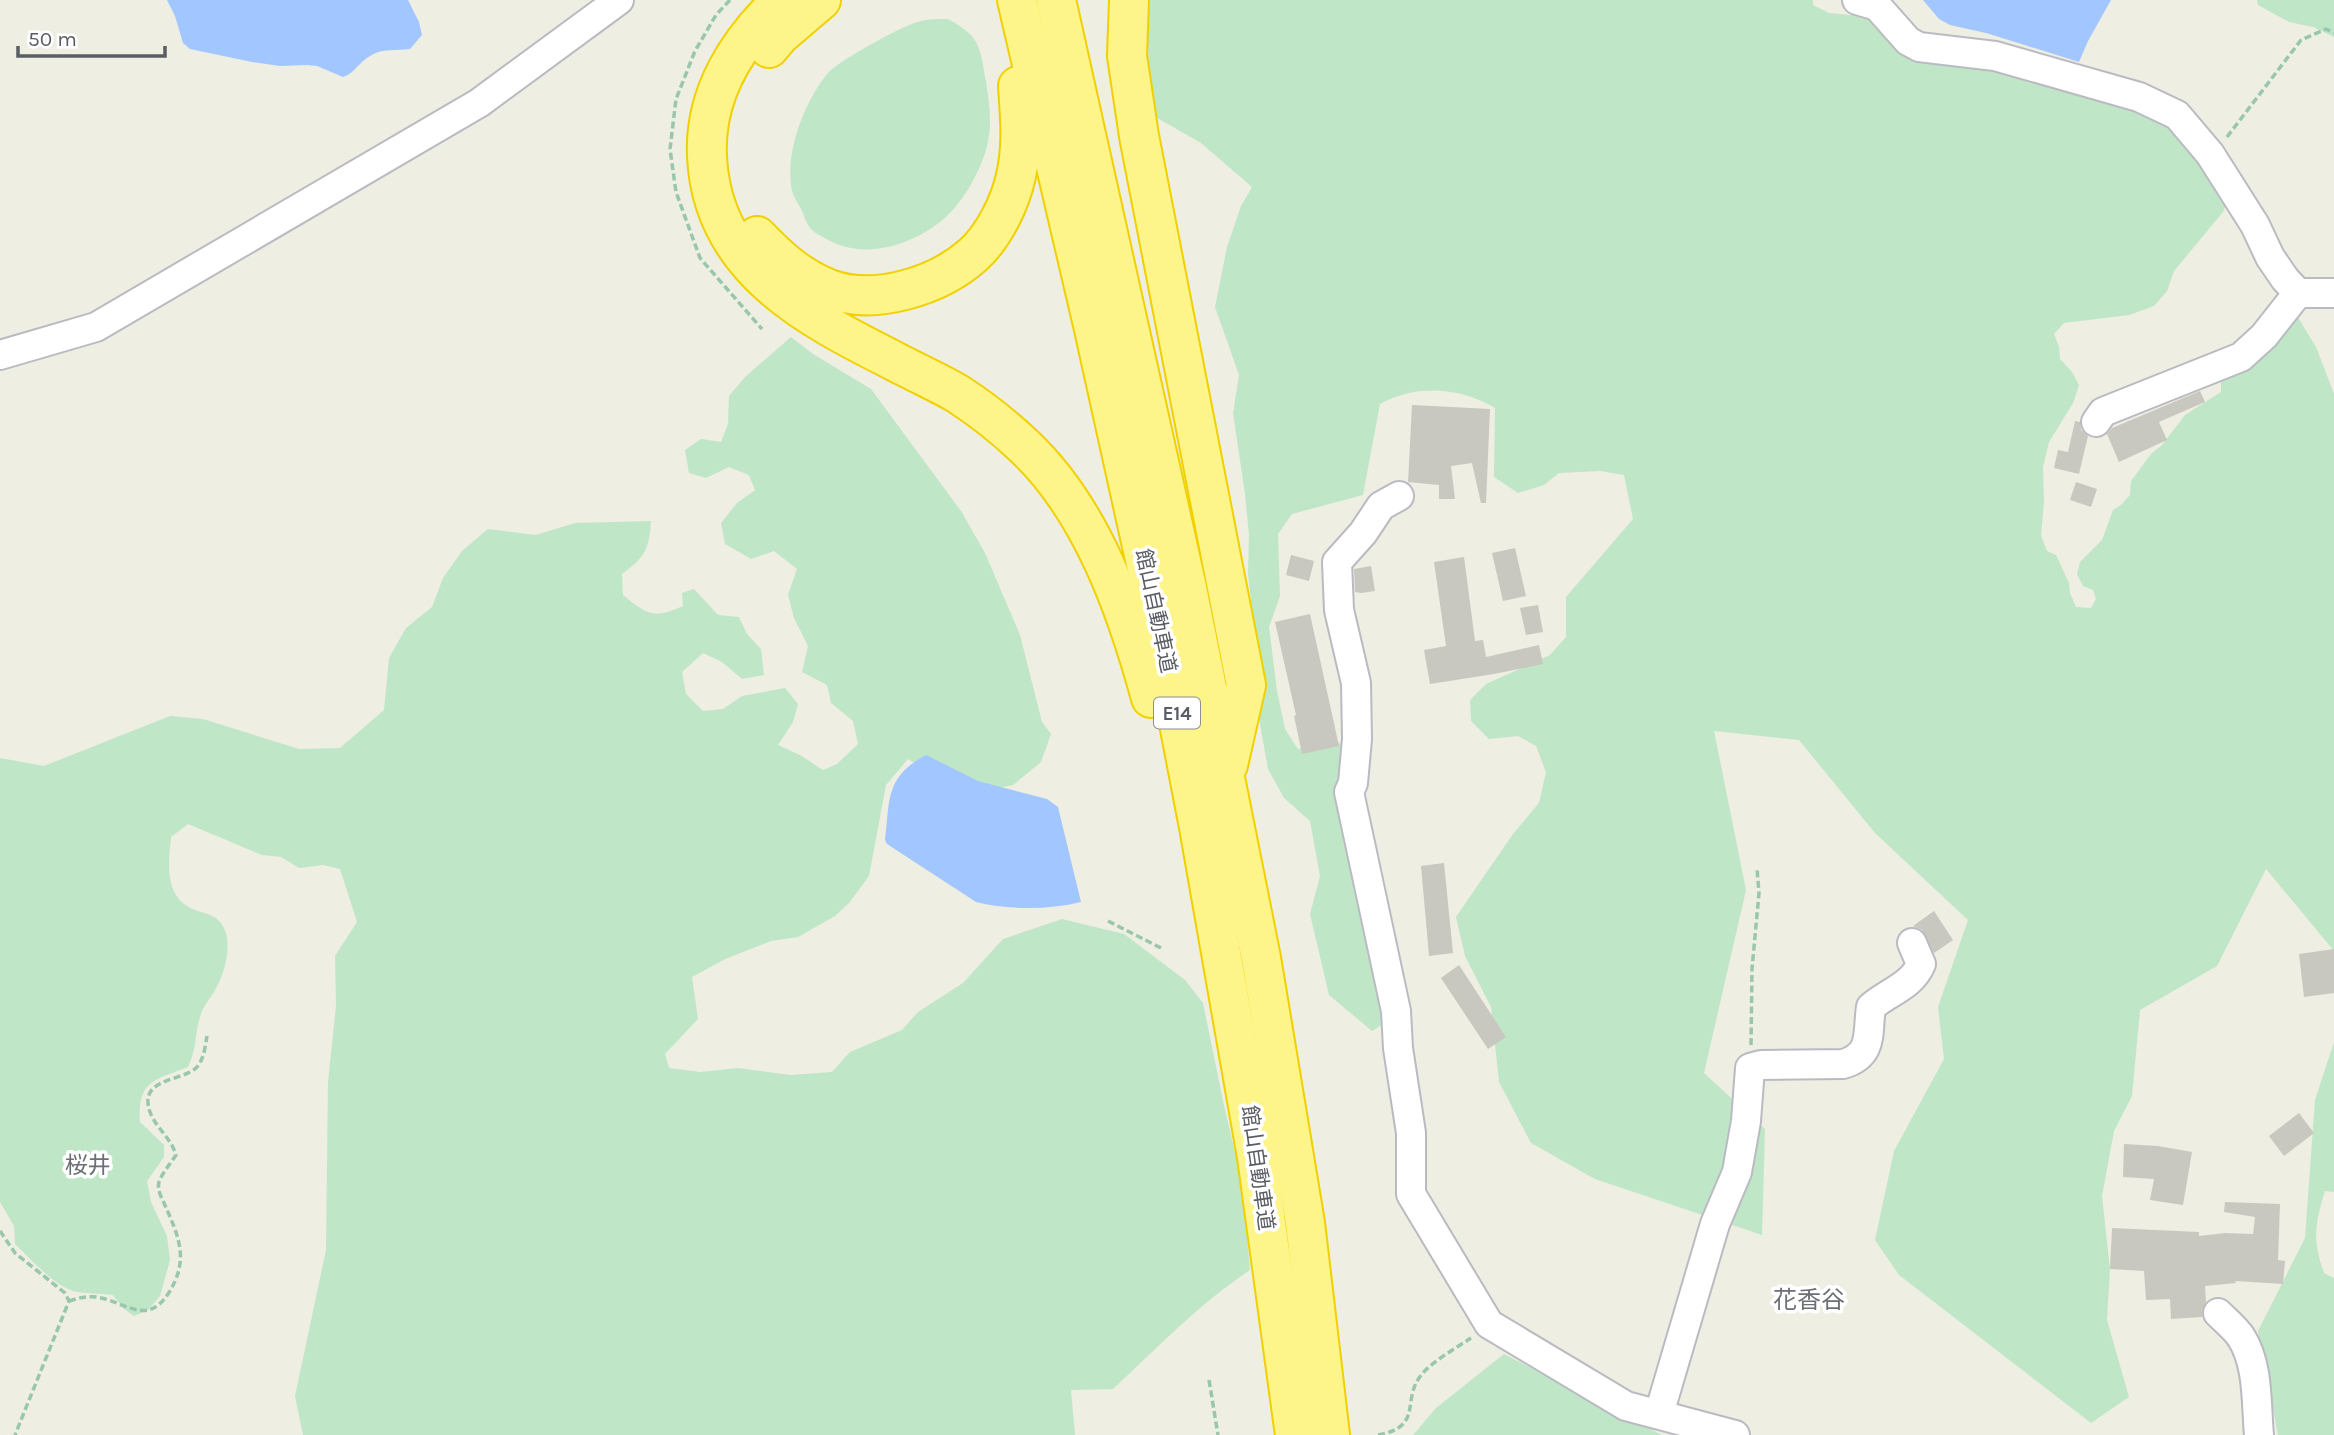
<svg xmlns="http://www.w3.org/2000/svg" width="2334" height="1435" viewBox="0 0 2334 1435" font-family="Karla,'Noto Sans JP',sans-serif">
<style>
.green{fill:#bfe6c6}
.water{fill:#a2c6ff}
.building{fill:#c9c8c0}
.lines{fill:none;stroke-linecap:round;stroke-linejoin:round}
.minor-casing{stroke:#babbc2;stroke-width:32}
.highway-casing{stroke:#f1d000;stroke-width:42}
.path{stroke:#98c7ae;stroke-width:3.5;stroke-dasharray:7 3.5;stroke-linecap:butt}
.minor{stroke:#fff;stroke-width:28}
.highway{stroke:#fef58a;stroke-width:38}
.labels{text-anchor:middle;stroke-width:7;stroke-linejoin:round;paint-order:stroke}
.shield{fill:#fff;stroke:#8c8e92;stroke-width:2}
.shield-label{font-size:19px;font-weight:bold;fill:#5b5d64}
.street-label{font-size:21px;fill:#5b5d64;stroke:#fff}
.neighbourhood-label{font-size:23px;fill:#6c6f76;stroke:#fff}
.quarter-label{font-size:24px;fill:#6c6f76;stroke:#fff}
</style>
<rect width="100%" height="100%" fill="#eeeee3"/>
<g class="green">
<path d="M1139 0H1813V5L1829 13 1873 17 2089 89 2182 129 2228 199 2223 212 2174 271 2167 291 2154 306 2129 315 2064 323 2054 334 2059 347 2060 359 2072 372 2079 385 2073 403 2049 442 2043 467 2044 502 2041 536 2047 551 2056 555 2069 583 2070 593 2076 607 2091 608 2096 599 2093 590 2083 586 2077 574 2080 562 2102 540 2113 510 2121 505 2130 495 2131 481 2151 454 2162 445 2185 415 2221 392V377L2289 319H2299L2316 347 2334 394V951L2266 869 2217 966 2140 1010 2132 1096 2114 1131 2102 1196 2110 1269 2107 1320 2129 1397 2091 1423 1899 1275 1875 1240 1894 1151 1944 1059 1938 1007 1968 920 1875 833 1799 740 1714 731 1746 890 1704 1073 1765 1129 1762 1235 1595 1179 1531 1143 1499 1082 1491 1007 1465 956 1456 917 1513 834 1539 803 1546 772 1536 746 1518 736 1489 739 1471 721 1470 700 1486 684 1550 655 1566 637V597L1633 519 1624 475 1600 471 1559 473 1544 485 1518 493 1494 477 1495 408C1460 387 1416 384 1380 404L1363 495 1292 514 1278 534 1280 596 1269 627 1277 691 1285 729 1298 749 1327 741 1348 745 1385 1007 1383 1024 1372 1031 1329 995 1310 914 1320 876 1310 821 1284 798 1268 769 1242 623 1251 600 1248 574 1249 535 1245 494 1233 413 1239 375 1215 307 1227 247 1241 206 1252 187 1201 143 1145 111Z"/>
<path d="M2257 0H2334V37L2313 27 2289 22 2258 5Z"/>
<path d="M948 19C981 37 980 47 986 82 990 106 993 132 984 156 976 178 963 201 945 218 912 246 862 262 823 237 819 235 813 232 810 228 806 223 804 215 801 209 798 203 793 196 792 190 784 154 805 99 829 72 842 59 903 25 921 21 929 19 939 19 948 19Z"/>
<path d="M791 337 813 354 871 389 961 511 985 553 1020 635 1042 722 1051 734 1041 762 1013 785 965 795 908 759 886 785 869 876 849 903 835 916 798 937 771 941 725 959 692 977 698 1019 665 1054 669 1068 700 1072 738 1068 791 1075 832 1072 850 1052 902 1030 918 1012 963 983 1003 939 1062 919 1124 934 1185 980 1203 1003 1223 1101 1247 1203V1236L1250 1270C1199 1304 1158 1347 1113 1389L1071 1390 1075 1435H303L295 1396 326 1250 328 1082 336 1006 335 956 357 922 340 869 323 865 299 868 281 857 262 855 188 824 171 837C168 867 164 900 198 911 209 914 219 917 224 928 232 944 225 972 217 986 213 996 204 1004 201 1014 194 1034 198 1046 188 1067 155 1080 137 1080 140 1122L164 1145V1157L147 1181 151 1202 167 1236 170 1260 160 1296 148 1310 134 1316 124 1309 113 1295C102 1293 82 1294 73 1291 51 1283 32 1260 15 1244L14 1226 0 1202V758L44 766 170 716 203 719 299 749 340 748 384 710 389 658 406 628 432 607 443 578 462 551 488 529 536 535 575 523 651 521C649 550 645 557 622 574L623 595C647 615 654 619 683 606L682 593 694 589 718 615 739 617 747 634 761 649 764 675 742 679 722 662 703 653 682 672 686 694 703 711 723 709 742 696 785 688 798 704 793 722 778 745 800 755 823 770 837 764 858 744 853 721 831 703 827 685 802 672 808 646 794 618 788 595 797 569 774 551 751 559 725 544 721 523 737 503 755 490 749 475 729 467 706 478 689 473 685 450 701 439 721 442 728 424 729 396 745 377Z"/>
<path d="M2334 1042V1192L2325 1191C2315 1223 2312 1240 2324 1273L2334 1278V1435H2278L2258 1331 2305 1238 2315 1100Z"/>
<path d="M1504 1354 1662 1435H1413L1436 1408Z"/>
</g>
<g class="water">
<path d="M167 0H408L419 22 422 35 410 49C396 51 382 48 370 56 359 62 355 73 343 77L317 66 307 65 280 66 252 62 190 49 183 43 175 16Z"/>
<path d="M1923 0H2111L2088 41 2079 62 1986 33 1950 25 1939 19Z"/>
<path d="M926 755 978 781 1047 799 1058 807 1081 902C1048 910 1008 910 976 902L887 844 885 840C890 799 885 777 926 755Z"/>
</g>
<g class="building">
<path d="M2200 391 2205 402 2159 422 2167 440 2119 462 2107 434 2112 428Z"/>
<path d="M1412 405 1490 409 1486 503H1481L1472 463 1451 466 1455 499H1439V485L1408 482Z"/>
<path d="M2075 421 2080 422 2081 430 2088 436 2079 474 2054 468 2058 450 2068 452Z"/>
<path d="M2076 482 2097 489 2091 507 2070 500Z"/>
<path d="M1515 548 1526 596 1503 601 1492 553Z"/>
<path d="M1291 555 1314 561 1309 581 1286 575Z"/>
<path d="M1464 557 1475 641 1483 640 1486 657 1539 645 1543 664 1494 674 1430 684 1424 650 1446 646 1434 562Z"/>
<path d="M1371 566 1375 591 1361 593 1355 592 1354 569Z"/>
<path d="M1538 605 1543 632 1526 635 1520 608Z"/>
<path d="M1310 614 1339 746 1302 754 1294 716 1296 715 1275 622Z"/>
<path d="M1444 863 1453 953 1429 956 1421 866Z"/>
<path d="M1934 911 1953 940 1934 953 1922 930 1913 926Z"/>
<path d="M2334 949V993L2304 997 2299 954Z"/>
<path d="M1459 965 1506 1037 1488 1049 1441 978Z"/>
<path d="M2299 1113 2314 1133 2284 1156 2269 1136Z"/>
<path d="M2124 1144 2158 1146 2192 1152 2183 1205 2150 1200 2154 1179 2123 1177Z"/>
<path d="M2225 1202 2280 1204 2278 1260 2285 1261 2283 1284 2235 1281 2236 1283 2205 1286 2206 1302 2202 1310V1317L2171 1319 2170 1299 2146 1300 2144 1271 2110 1269 2112 1228 2199 1232V1236L2225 1233 2253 1234 2255 1217 2224 1212Z"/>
</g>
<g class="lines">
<g class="minor-casing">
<g id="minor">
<path d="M1857 0 1877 6 1908 41 1919 47 1995 56 2139 97 2177 115 2210 154 2255 225 2270 257 2285 279 2298 293H2334"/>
<path d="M0 355 96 327 479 103 619 0"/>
<path d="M2096 422 2103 412 2241 357 2264 336 2298 293"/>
<path d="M1399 496 1381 506 1363 533 1337 562 1339 610 1356 683 1357 739 1353 783 1349 792 1396 1011 1398 1048 1411 1133V1194L1489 1324 1626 1406 1735 1435"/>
<path d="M2218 1313C2226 1321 2235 1328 2241 1337 2259 1365 2256 1404 2259 1435"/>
<path d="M1659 1414 1715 1224 1737 1172 1746 1121 1750 1068 1761 1065 1843 1064C1874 1055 1867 1033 1871 1007 1888 992 1912 986 1921 964L1912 943"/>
</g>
</g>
<g class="highway-casing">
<g id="highway">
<path d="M782 0C738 41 704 94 707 156 712 273 815 321 906 367 923 376 941 384 958 394 981 409 1004 427 1024 446 1092 510 1127 610 1151 698"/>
<path d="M1017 0 1094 329 1163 641 1199 827 1257 1157 1295 1435"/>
<path d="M1056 0 1187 588 1261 958 1305 1223 1330 1435"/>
<path d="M1129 0 1127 56 1139 136 1246 685 1228 765"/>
<path d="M769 48 780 35 821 0"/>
<path d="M757 236C779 259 799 277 829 289 875 306 938 286 973 255 994 236 1010 203 1016 176 1023 145 1020 116 1018 86"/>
</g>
</g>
<g class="path">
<path d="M730 0 716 15 695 51 676 99 670 149 676 192 700 258 762 329"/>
<path d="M2227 137 2301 40 2326 29 2334 33"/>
<path d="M1108 921 1163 949"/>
<path d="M1751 1045 1752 969 1759 893 1757 868"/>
<path d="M0 1231 15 1253 65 1293 69 1301 15 1435"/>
<path d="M69 1301C78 1298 87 1296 96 1297 125 1301 146 1327 168 1294 190 1260 179 1237 164 1203 161 1197 157 1189 159 1182 162 1173 171 1163 176 1155 171 1138 156 1128 150 1112 138 1078 180 1082 196 1068 204 1060 205 1047 207 1036"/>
<path d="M1209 1380 1218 1435"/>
<path d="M1378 1435C1425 1426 1400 1400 1422 1374 1433 1361 1456 1348 1471 1338"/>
</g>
<use href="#minor" class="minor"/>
<use href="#highway" class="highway"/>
</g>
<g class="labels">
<rect class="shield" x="1154" y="697.5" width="46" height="31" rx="5"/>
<g class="shield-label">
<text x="1177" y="720">E14</text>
</g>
<g class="street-label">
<text transform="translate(1156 611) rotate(78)" y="7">館山自動車道</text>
<text transform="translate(1258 1168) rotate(82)" y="7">館山自動車道</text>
</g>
<g class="neighbourhood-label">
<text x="88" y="1173">桜井</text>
</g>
<g class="quarter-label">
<text x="1809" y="1308">花香谷</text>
</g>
</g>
<path d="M18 46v10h147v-10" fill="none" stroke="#5b5d64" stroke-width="3.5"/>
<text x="28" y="46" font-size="21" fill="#5b5d64" stroke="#ffffff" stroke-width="5" paint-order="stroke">50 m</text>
</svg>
